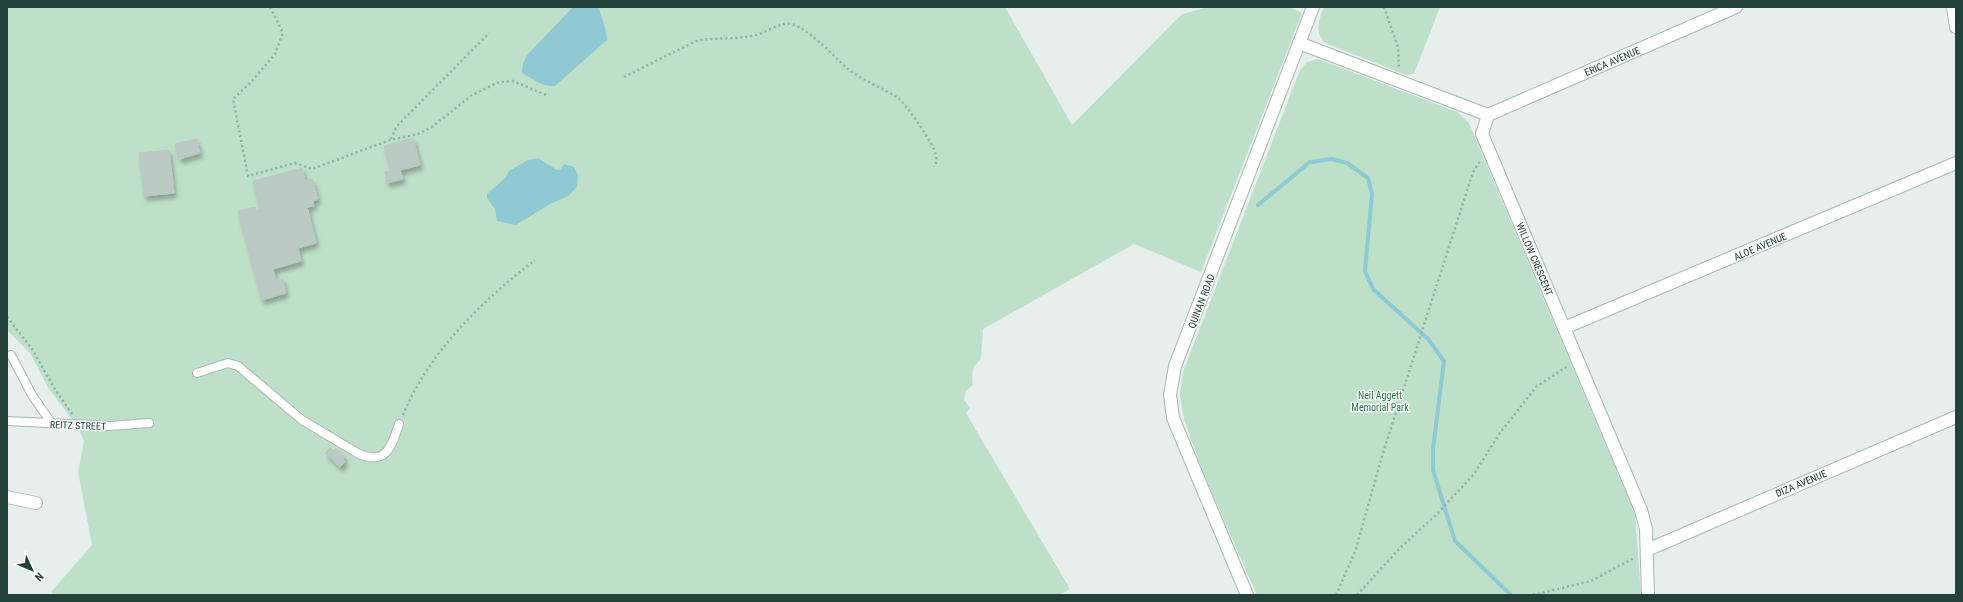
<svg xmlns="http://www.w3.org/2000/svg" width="1963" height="602" viewBox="0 0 1963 602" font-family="'Roboto Condensed',sans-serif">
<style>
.green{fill:#bfe0c8}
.water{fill:#8ec9d4}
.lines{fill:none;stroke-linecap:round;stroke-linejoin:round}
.stream{stroke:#8ec9d4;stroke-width:4}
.building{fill:#bbcac4;stroke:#b8c9c2;filter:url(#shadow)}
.service-casing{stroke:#a8b8b2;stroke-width:10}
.minor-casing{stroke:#a8b8b2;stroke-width:14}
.path{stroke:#86b3a5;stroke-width:2.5;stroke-dasharray:2 3;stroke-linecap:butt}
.service{stroke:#fff;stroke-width:8}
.minor{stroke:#fff;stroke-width:12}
.labels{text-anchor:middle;stroke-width:3;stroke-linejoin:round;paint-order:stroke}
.street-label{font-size:10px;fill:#24423a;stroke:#f7fbf9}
.park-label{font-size:10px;fill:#2d7a4b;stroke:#f7fbf9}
</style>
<defs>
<filter id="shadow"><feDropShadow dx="2.5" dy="4.5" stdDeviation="2" flood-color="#0004"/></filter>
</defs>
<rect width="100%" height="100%" fill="#e6efeb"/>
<g class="green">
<path d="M7 7H1005L1072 125 1182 14 1208 7H1289L1302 13 1201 272 1134 244 983 329 981 359C972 367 971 373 973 385L966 391 964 400 970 408 966 413 1070 589 1060 595H55L51 592 92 545 78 472 84 441 77 426 49 389 30 353 7 330Z"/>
<path d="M1324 7H1440L1414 74 1406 75 1325 43C1314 31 1319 20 1324 7Z"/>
<path d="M1318 59 1457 112 1469 123 1635 514 1641 595H1257L1203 473 1184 419 1180 395 1183 372 1300 70 1307 62Z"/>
</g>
<g class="water">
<path d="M573 7H599C601 19 607 28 607 40L555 86C542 87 533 79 522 73L523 63 528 54Z"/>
<path d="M538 158 557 170H560L564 164 574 167 578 175 577 187 568 196 550 204 516 225 497 221 495 209 487 198V194L505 178 509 171 528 160Z"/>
</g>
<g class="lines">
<path class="stream" d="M1258 205 1310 162 1332 159 1347 163 1368 178 1372 194 1365 271 1373 289 1428 339 1444 361 1433 449V470L1455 541 1511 595"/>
</g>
<g class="building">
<path d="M413 138 420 165 400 170 403 179 387 183 385 172 391 171 384 146Z"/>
<path d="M196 139 200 153 179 159 175 144Z"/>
<path d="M169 150 174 193 144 196 139 153Z"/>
<path d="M302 168 305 181 312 179 318 199 313 201 314 206 307 207 316 243 298 248 301 261 273 269 276 280 283 279 286 293 262 300 238 211 255 207 257 213 261 211 253 181Z"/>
<path d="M330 448 334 451 336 448 345 457 343 459 345 462 340 467 325 453Z"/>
</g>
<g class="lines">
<g class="service-casing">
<g id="service">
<path d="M11 355 32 395 52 424"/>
<path d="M197 373 228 363 238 366 302 420 359 454C387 466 392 445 399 424"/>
<path d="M7 421 109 426 149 423"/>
</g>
</g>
<g class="minor-casing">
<g id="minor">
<path d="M1953 7 1956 27"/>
<path d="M1299 43 1488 115"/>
<path d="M1488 115 1482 134 1641 510 1646 529 1648 595"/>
<path d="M1488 115 1736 7"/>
<path d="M1564 328 1956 163"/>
<path d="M7 497 36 503"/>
<path d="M1647 550 1956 417"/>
<path d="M1247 595 1173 418 1170 395 1175 366 1313 7"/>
</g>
</g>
<g class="path">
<path d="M270 7 283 33 275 54 252 81 233 99 248 176 295 163 312 169 390 140 418 134 432 127 472 95 499 82 513 81 546 95"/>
<path d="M1384 7 1398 47 1399 68"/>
<path d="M624 77 696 41C716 37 736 40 756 35 767 32 779 22 791 24 810 29 833 56 848 69 863 81 882 87 898 98 907 105 934 144 936 156 937 160 936 163 934 167"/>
<path d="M391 139 397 126 489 33"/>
<path d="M7 317 32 349 56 391 72 414"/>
<path d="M403 415C429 352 482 301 535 260"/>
<path d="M1336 595 1355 552 1383 453 1473 172 1480 161"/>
<path d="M1357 595 1400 548 1438 513 1474 474 1500 433 1536 387 1568 366"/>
<path d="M1533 595 1591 581 1634 558"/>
</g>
<use href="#service" class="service"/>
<use href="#minor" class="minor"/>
</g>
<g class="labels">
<g class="street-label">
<text transform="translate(1612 61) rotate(-23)" y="4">ERICA AVENUE</text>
<text transform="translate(1760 246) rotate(-23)" y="4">ALOE AVENUE</text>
<text transform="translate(1535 259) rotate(67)" y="4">WILLOW CRESCENT</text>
<text transform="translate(1201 301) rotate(-69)" y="4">QUINAN ROAD</text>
<text transform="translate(78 425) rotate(2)" y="4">REITZ STREET</text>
<text transform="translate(1801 483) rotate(-23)" y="4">DIZA AVENUE</text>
</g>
<g class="park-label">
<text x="1380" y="399">Neil Aggett<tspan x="1380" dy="12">Memorial Park</tspan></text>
</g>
</g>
<rect width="1963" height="602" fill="none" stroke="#24423a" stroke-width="16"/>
<g transform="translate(32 570) rotate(134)" stroke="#f7fbf9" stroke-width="3" paint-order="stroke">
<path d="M0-3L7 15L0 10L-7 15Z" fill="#24423a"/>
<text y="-6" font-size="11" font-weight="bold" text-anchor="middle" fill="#24423a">N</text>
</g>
</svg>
